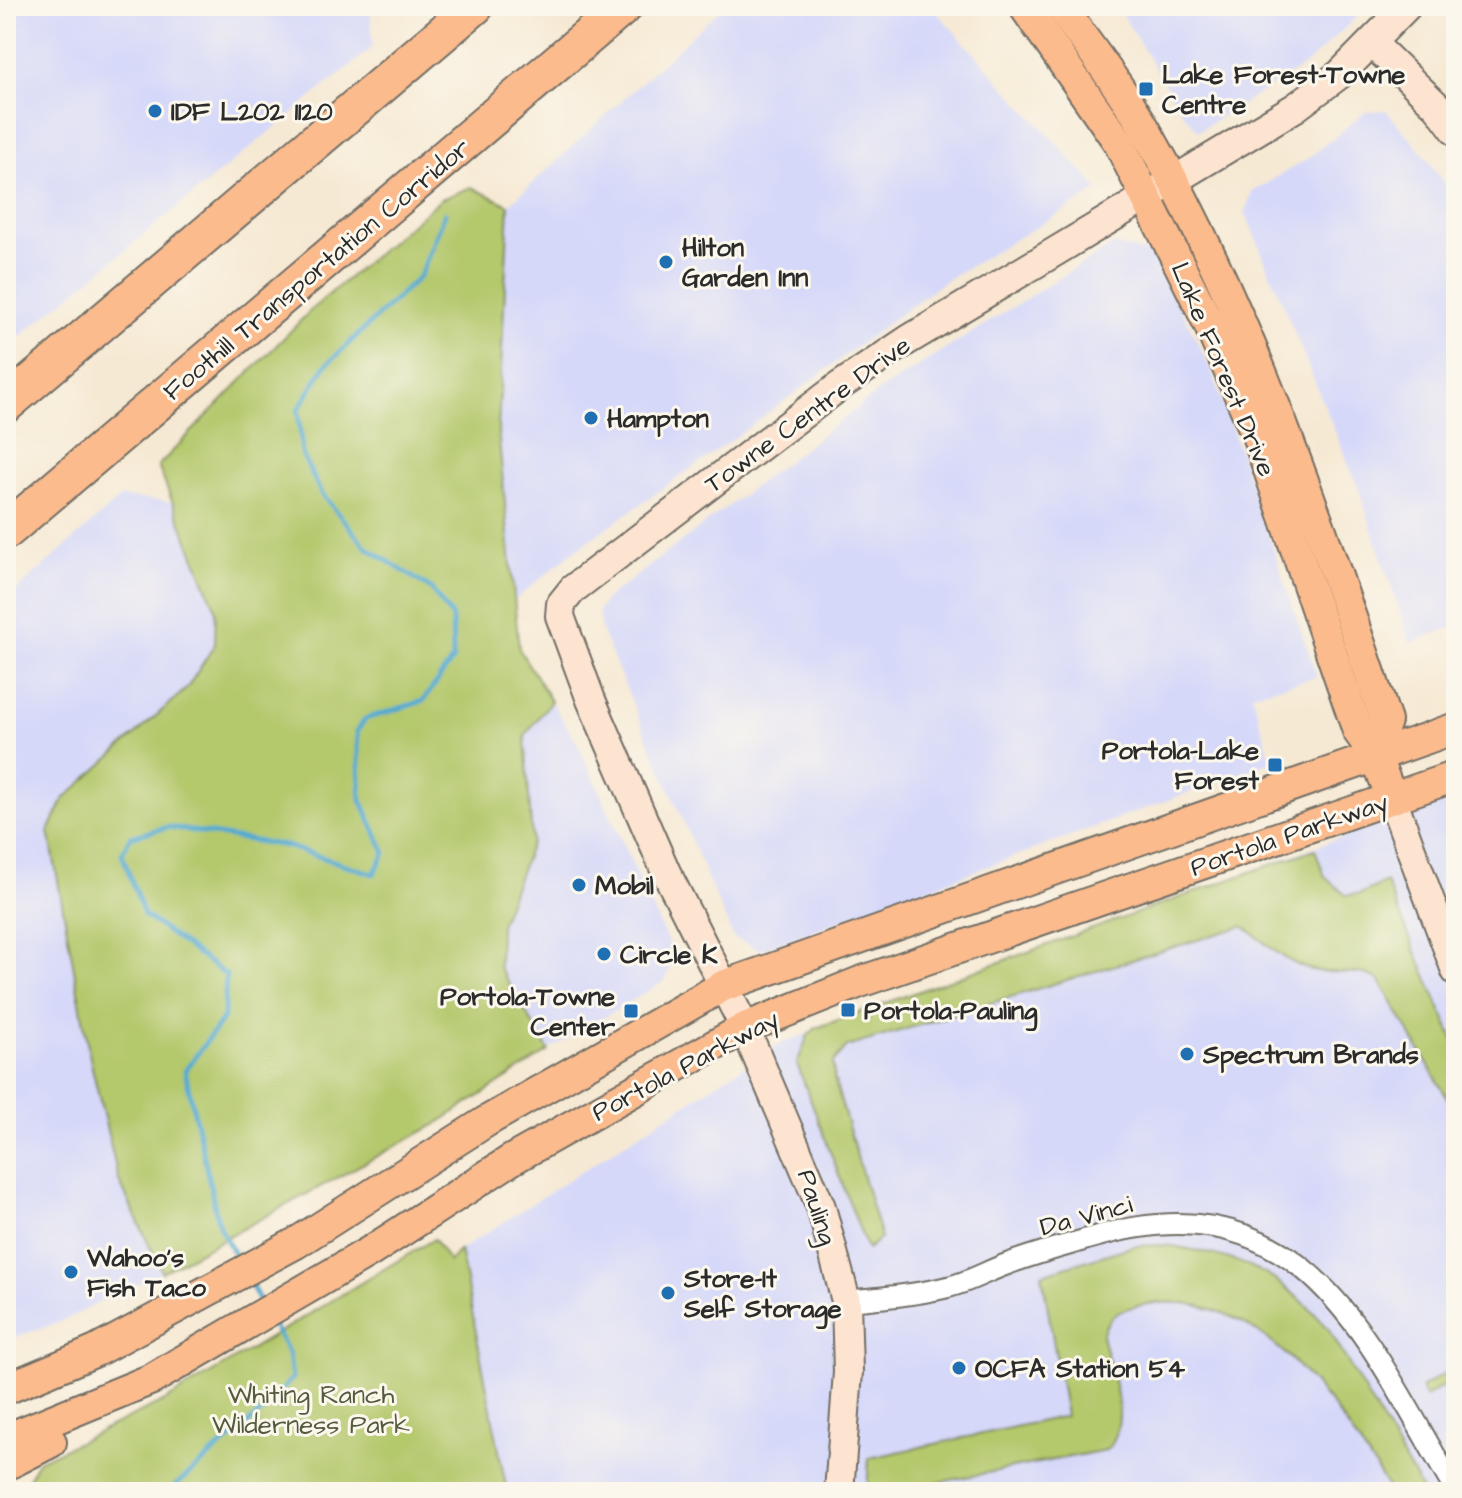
<svg xmlns="http://www.w3.org/2000/svg" width="1462" height="1498" viewBox="0 0 1462 1498" font-family="'Architects Daughter',sans-serif">
<style>
.built{fill:#d5d8f9}
.green{fill:#b4c86c;stroke:#707a4c;stroke-width:2}
.lines{fill:none;stroke-linecap:round;stroke-linejoin:round}
.stream{stroke:#54aad0;stroke-width:5}
.street-casing{stroke:#726e66;stroke-width:24}
.secondary-casing{stroke:#726e66;stroke-width:32}
.primary-casing{stroke:#726e66;stroke-width:34}
.highway-casing{stroke:#726e66;stroke-width:40}
.street{stroke:#fff;stroke-width:20}
.secondary{stroke:#fde4d1;stroke-width:28}
.primary{stroke:#fbbb8d;stroke-width:30}
.highway{stroke:#fbbb8d;stroke-width:36}
.poi-dot{fill:#1f6fb2;stroke:#fbf7ec;stroke-width:3}
.labels{text-anchor:middle;stroke-width:6;stroke-linejoin:round;paint-order:stroke}
.poi-label{font-size:26px;font-weight:bold;fill:#2b2b2b;stroke:#fbf7ec;text-anchor:start}
.street-label{font-size:26px;fill:#2b2b2b;stroke:#fbf7ec}
.park-label{font-size:26px;fill:#545a3e;stroke:#fbf7ec}
</style>
<rect width="100%" height="100%" fill="#fbf7ec"/>
<filter id="ink" filterUnits="userSpaceOnUse"><feTurbulence type="fractalNoise" baseFrequency=".0125" numOctaves="2"/><feDisplacementMap in="SourceGraphic" scale="16" xChannelSelector="R" yChannelSelector="G"/><feConvolveMatrix kernelMatrix="1 2 1 2 8 2 1 2 1" color-interpolation-filters="sRGB"/></filter>
<filter id="wash" filterUnits="userSpaceOnUse"><feTurbulence type="fractalNoise" baseFrequency=".006" numOctaves="4" result="noise"/><feDisplacementMap in="SourceGraphic" scale="32" xChannelSelector="R" yChannelSelector="G"/><feGaussianBlur stdDeviation="1.8" result="paint"/><feColorMatrix in="noise" values="0 0 0 0 0 0 0 0 0 0 0 0 0 0 0 0 0 1.4 0 .05"/><feComposite in="paint" operator="in"/></filter>
<g filter="url(#wash)">
<rect width="100%" height="100%" fill="#f6e9d3"/>
<g class="built">
<path d="M6 6H370L373 47 6 348Z"/>
<path d="M724 6H931L1099 190 943 282 732 440 575 550 514 601 498 430 509 205Z"/>
<path d="M1117 6H1368L1307 64 1198 131 1180 109Z"/>
<path d="M1386 110 1430 162 1456 204V626L1410 643 1359 490 1245 212 1252 192 1310 157 1365 112Z"/>
<path d="M1114 244 1154 255 1212 372 1317 677 1252 694 1272 762 760 950 733 937 601 630 598 611 606 599 885 387Z"/>
<path d="M121 497 172 502 216 610 218 630 215 645 187 688 64 799 91 1063 119 1181 162 1272 60 1322 6 1340V600Z"/>
<path d="M551 701 579 746 674 956 665 981 549 1050 499 967 500 925 532 841 525 736Z"/>
<path d="M1456 795V1492H506L460 1250 777 1045Z"/>
</g>
<g class="green">
<path d="M471 187 509 205 498 430 519 649 551 701 525 736 532 841 500 925 499 967 549 1051 435 1125 162 1272 119 1181 91 1063 49 831 64 799 187 688 215 644 216 610 158 466 312 309 441 199Z"/>
<path d="M1315 849 1325 877 1346 895 1360 894 1386 882 1456 1045V1113L1379 980C1358 968 1340 975 1318 971 1288 967 1266 942 1243 926L847 1047 833 1063 834 1078 881 1238 867 1249 797 1064 808 1035 816 1028Z"/>
<path d="M434 1239 449 1262 460 1250 507 1492H21L38 1461 163 1402Z"/>
<path d="M1166 1245C1240 1257 1278 1270 1328 1328L1423 1492H1391C1338 1410 1263 1287 1148 1304 1124 1308 1110 1310 1102 1335 1109 1369 1134 1423 1106 1450L888 1492H867L869 1458 1066 1416 1042 1274 1134 1246Z"/>
<path d="M1456 1366V1378L1425 1397 1421 1388Z"/>
</g>
<g class="lines">
<g class="stream">
<path d="M239 1263 219 1226 185 1071 224 1017 226 975 144 915 122 854 130 837 168 827 286 846 374 874 385 853 361 800 357 731 365 719 423 701 453 659 452 617 431 589 366 547 321 493 302 454 298 410 325 366 420 276 445 213"/>
<path d="M248 1279 260 1302"/>
<path d="M168 1492 270 1405 292 1378 289 1355 271 1321"/>
</g>
</g>
</g>
<g filter="url(#ink)">
<g class="lines">
<g class="street-casing">
<path id="street" d="M846 1301C880 1298 915 1295 948 1287 970 1282 989 1270 1010 1263 1037 1253 1064 1246 1091 1238 1305 1174 1367 1341 1456 1492"/>
</g>
<g class="secondary-casing">
<g id="secondary">
<path d="M1372 43 1438 107 1456 131"/>
<path d="M1392 798 1456 971"/>
<path d="M839 1492 848 1372 846 1301 821 1207 745 1028 666 872 591 700 560 616 561 604 573 589 841 385 908 340 1296 107 1340 74 1407 6"/>
</g>
</g>
<g class="primary-casing">
<g id="primary">
<path d="M1024 6 1119 143 1208 322 1257 435 1358 731 1375 755 1392 798"/>
<path d="M1060 6C1089 47 1121 87 1146 131 1252 317 1318 519 1386 721L1375 755"/>
<path d="M6 1389 96 1351 296 1243 487 1121 723 986 1456 728"/>
<path d="M6 1439 152 1379 371 1251 511 1160 745 1028 860 982 1456 776"/>
<path d="M6 1465 51 1442"/>
</g>
</g>
<g class="highway-casing">
<g id="highway">
<path d="M6 404 475 6"/>
<path d="M6 531 624 6"/>
</g>
</g>
<use href="#street" class="street"/>
<use href="#secondary" class="secondary"/>
<use href="#primary" class="primary"/>
<use href="#highway" class="highway"/>
</g>
</g>
<g class="poi-dot">
<rect x="1138" y="81" width="16" height="16" rx="4"/>
<circle cx="155" cy="111" r="8"/>
<circle cx="666" cy="262" r="8"/>
<circle cx="591" cy="418" r="8"/>
<rect x="1267" y="757" width="16" height="16" rx="4"/>
<circle cx="579" cy="885" r="8"/>
<circle cx="604" cy="954" r="8"/>
<rect x="840" y="1002" width="16" height="16" rx="4"/>
<rect x="623" y="1003" width="16" height="16" rx="4"/>
<circle cx="1187" cy="1054" r="8"/>
<circle cx="71" cy="1272" r="8"/>
<circle cx="668" cy="1293" r="8"/>
<circle cx="959" cy="1368" r="8"/>
</g>
<g class="labels">
<g class="poi-label">
<text x="1162" y="83">Lake Forest-Towne<tspan x="1162" dy="30">Centre</tspan></text>
<text x="171" y="120">IDF L202 1120</text>
<text x="682" y="256">Hilton<tspan x="682" dy="30">Garden Inn</tspan></text>
<text x="607" y="427">Hampton</text>
<text x="1259" y="759" text-anchor="end">Portola-Lake<tspan x="1259" dy="30">Forest</tspan></text>
<text x="595" y="894">Mobil</text>
<text x="620" y="963">Circle K</text>
<text x="615" y="1005" text-anchor="end">Portola-Towne<tspan x="615" dy="30">Center</tspan></text>
<text x="864" y="1019">Portola-Pauling</text>
<text x="1203" y="1063">Spectrum Brands</text>
<text x="87" y="1266">Wahoo's<tspan x="87" dy="30">Fish Taco</tspan></text>
<text x="684" y="1287">Store-It<tspan x="684" dy="30">Self Storage</tspan></text>
<text x="975" y="1377">OCFA Station 54</text>
</g>
<g class="street-label">
<text transform="translate(316 269) rotate(-40)" y="9">Foothill Transportation Corridor</text>
<text transform="translate(1224 369) rotate(67)" y="9">Lake Forest Drive</text>
<text transform="translate(807 414) rotate(-36)" y="9">Towne Centre Drive</text>
<text transform="translate(1289 834) rotate(-19)" y="9">Portola Parkway</text>
<text transform="translate(685 1065) rotate(-28)" y="9">Portola Parkway</text>
<text transform="translate(818 1207) rotate(72)" y="9">Pauling</text>
<text transform="translate(1086 1215) rotate(-15)" y="9">Da Vinci</text>
</g>
<g class="park-label">
<text x="311" y="1403">Whiting Ranch<tspan x="311" dy="30">Wilderness Park</tspan></text>
</g>
</g>
<rect width="1462" height="1498" fill="none" stroke="#fbf7ec" stroke-width="32"/>
</svg>
